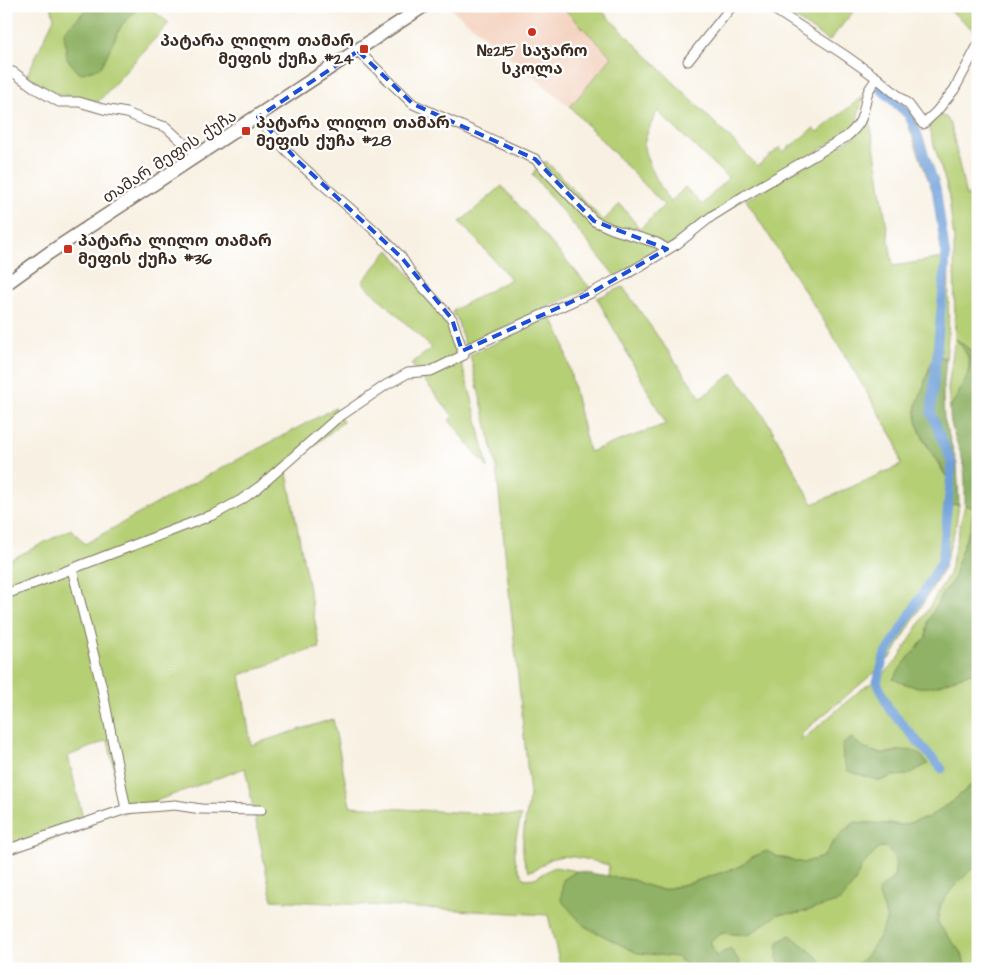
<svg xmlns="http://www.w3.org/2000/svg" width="984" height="975" viewBox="0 0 984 975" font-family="'Architects Daughter','Noto Sans Georgian',sans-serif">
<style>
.built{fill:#f4d3c0}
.green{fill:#b5cf75;stroke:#787c4a;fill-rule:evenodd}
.forest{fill:#90b266;stroke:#666e42}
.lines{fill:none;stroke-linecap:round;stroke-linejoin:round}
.canal{stroke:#6e9fd8;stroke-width:9}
.street-casing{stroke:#7d7063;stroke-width:11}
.secondary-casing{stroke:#7d7063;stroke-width:15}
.street{stroke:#fff;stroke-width:9}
.secondary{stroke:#fff;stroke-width:12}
.marked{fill:none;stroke:#1d4ed8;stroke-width:4;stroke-dasharray:10 6;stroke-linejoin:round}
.poi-dot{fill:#c8321e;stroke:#fff;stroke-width:2}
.labels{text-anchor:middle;stroke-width:4.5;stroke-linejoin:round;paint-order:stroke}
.poi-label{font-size:16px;font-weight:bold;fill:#3b2a1e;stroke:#fff;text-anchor:start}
.street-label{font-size:16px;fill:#3b2a1e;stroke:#fff}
</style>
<rect width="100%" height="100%" fill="#fff"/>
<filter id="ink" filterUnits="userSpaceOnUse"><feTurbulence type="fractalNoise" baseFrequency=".02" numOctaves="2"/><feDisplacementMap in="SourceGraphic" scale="10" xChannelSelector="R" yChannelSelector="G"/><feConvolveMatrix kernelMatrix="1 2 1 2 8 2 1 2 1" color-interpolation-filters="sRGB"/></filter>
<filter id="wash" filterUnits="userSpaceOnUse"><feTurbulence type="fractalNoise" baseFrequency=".0096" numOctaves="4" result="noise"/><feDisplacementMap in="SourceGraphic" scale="20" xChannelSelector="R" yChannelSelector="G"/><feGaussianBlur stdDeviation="1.12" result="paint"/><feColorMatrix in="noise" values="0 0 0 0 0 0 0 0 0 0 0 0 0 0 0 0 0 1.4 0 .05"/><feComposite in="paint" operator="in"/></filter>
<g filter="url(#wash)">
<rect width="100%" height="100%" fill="#f8f1e3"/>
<path class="built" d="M448 6H561L612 57 570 107Z"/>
<g class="green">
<path d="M51 6H91L80 15 101 67 121 26 141 6H147L169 23 98 102 53 93 27 75 54 18Z"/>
<path d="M561 6H597L758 166 780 147 783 152 814 128 818 132 863 96 855 127 675 243 616 277 532 174 546 161 603 221 620 204 640 229 664 205 570 107 612 57ZM657 111 728 178 702 205 685 187 670 203C663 191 643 157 644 144 646 133 653 121 657 111Z"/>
<path d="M777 6H858L829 41Z"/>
<path d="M945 6H978V34Z"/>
<path d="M880 84 911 111 920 129 940 188 949 262 948 336 946 358 936 356 930 365 916 412 918 425 924 441 947 478 951 490 950 504H959L956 525 944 568 892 656 875 672 803 732 801 741 858 692 883 675 899 658 949 574 965 505 974 508 971 525 957 563 954 579 942 594 928 622 926 637 902 666 941 685 955 678 978 671V779L954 800 929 817 902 825 889 823 836 838 823 857 803 863 776 856 752 857 742 866 690 883 662 890 645 885 633 880 608 876 609 865C592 861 570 853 553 858 544 861 539 870 529 871 516 854 527 814 530 794L496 464 470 355 551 317 562 338 589 452 666 424 597 298 623 287 701 398 733 373 765 417 813 504 901 465 896 442 831 332 746 200 857 135 869 114 893 266 943 258 936 201 909 127 911 124 895 105 886 100 877 89ZM851 738C867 752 879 757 900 750L907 775 892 776 880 781Z"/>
<path d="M940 116 946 117 951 125 966 197 978 187V356L957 341C960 345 965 348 967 353 976 371 958 393 950 409L948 389 955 338 954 239 948 190 929 129 932 122Z"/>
<path d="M502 186 590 288 465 345 457 319 452 311 511 279 460 222Z"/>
<path d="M389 250 449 323 472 399 488 468 449 420 453 416 411 364 432 348 362 282Z"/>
<path d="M335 408 343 422 286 468 320 648 310 650 240 675 251 745 333 719 350 806 521 816C516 839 508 858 525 879L535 878 554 867 577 871 563 880 584 926 610 938 677 957 688 966 687 969H561L548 915 272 900 245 768 123 813 108 740 68 756 85 827 6 857V562L71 529 85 544 190 485Z"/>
<path d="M880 847H885C896 857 897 862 894 877L878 891 887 919C881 934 867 966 849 969 841 970 833 968 825 967L816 956 790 935 777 958 784 969H737L740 962 730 948 716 957 710 941 722 933 749 935 778 914 800 913 854 884 860 867Z"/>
<path d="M978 863V969H966L962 954 937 922 941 904 952 889Z"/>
</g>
<g class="forest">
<path d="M91 6H141L121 26 101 67 80 74 67 59 64 31Z"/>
<path d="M955 338 978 356V671C940 680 934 698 893 679L902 666 926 637 928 622 942 594 954 579 957 563 971 525 974 508 965 505C965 489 966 473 962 458 958 444 949 425 950 410 950 405 955 400 957 396 971 369 976 362 955 338Z"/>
<path d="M936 356 946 358 943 395 944 418 957 464 959 504 950 505C950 496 951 487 947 478 938 456 917 439 916 413 915 405 920 396 923 388 927 376 930 366 936 356Z"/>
<path d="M851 738C862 747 875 756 890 753 899 751 908 748 917 753 921 754 925 760 928 764L907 775 892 776 880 781 848 771 843 759 842 745Z"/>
<path d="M978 779V863L952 889 941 904 937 922 962 954 966 969H851C869 957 879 939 887 919L878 891 894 877C897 862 896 857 885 847H880L861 867 854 884 840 901 800 913 778 914 749 935 722 933 710 941 716 957 730 948 740 962 737 969H687L688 966 677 957 637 953 584 926 561 900 563 880 577 871 633 880 645 885 662 890 690 883 741 866 752 857 767 851 776 856 803 863 823 857 836 838 855 822 902 825 929 817 954 800Z"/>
<path d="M790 935 816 956 825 966 838 969H784L777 958 778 942Z"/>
</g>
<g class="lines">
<path class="canal" d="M880 89 908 115 916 131 936 188 946 257 931 413 952 464 942 561 884 657 877 682 889 709 942 769"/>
</g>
</g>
<g filter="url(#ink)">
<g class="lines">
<g class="street-casing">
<g id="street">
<path d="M769 6 843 54 877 78 909 105 923 124 936 112 954 90 978 45"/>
<path d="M358 51 413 104 535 159 594 221 612 229 657 243 667 249"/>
<path d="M688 61 732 6"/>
<path d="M13 72 38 90 59 102H79L103 109 127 113 146 121 166 127 198 156"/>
<path d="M462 351 591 293 625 275 677 244 712 216 744 196 846 137C864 122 862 116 867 95 868 89 874 83 877 78"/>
<path d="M72 569 102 688 126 809"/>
<path d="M6 594 215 514 241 500 259 487 336 419 386 385 408 373 431 371 464 355 452 319 413 276 401 257C356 207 297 171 258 117"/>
<path d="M6 850 126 809 175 805 201 809 261 810"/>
</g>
</g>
<g class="secondary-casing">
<path id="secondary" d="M6 284 49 253 424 6"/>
</g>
<use href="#street" class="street"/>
<use href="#secondary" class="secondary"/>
</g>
</g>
<path class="marked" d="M358 51 413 104 535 159 594 221 667 249 591 293 462 351 452 319 401 257 297 160 258 117Z"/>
<g class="poi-dot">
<circle cx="532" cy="32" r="5"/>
<rect x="359" y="44" width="10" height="10" rx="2.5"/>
<rect x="241" y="126" width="10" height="10" rx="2.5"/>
<rect x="63" y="244" width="10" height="10" rx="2.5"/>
</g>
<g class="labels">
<g class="poi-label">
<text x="354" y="46" text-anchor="end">პატარა ლილო თამარ<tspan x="354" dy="18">მეფის ქუჩა #24</tspan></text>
<text x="532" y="56" text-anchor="middle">№215 საჯარო<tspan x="532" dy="18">სკოლა</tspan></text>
<text x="256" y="128">პატარა ლილო თამარ<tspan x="256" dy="18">მეფის ქუჩა #28</tspan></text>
<text x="78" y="246">პატარა ლილო თამარ<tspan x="78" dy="18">მეფის ქუჩა #36</tspan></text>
</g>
<g class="street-label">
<text transform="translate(169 156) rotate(-33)" y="6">თამარ მეფის ქუჩა</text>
</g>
</g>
<rect width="984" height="975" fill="none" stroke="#fff" stroke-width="25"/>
</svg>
